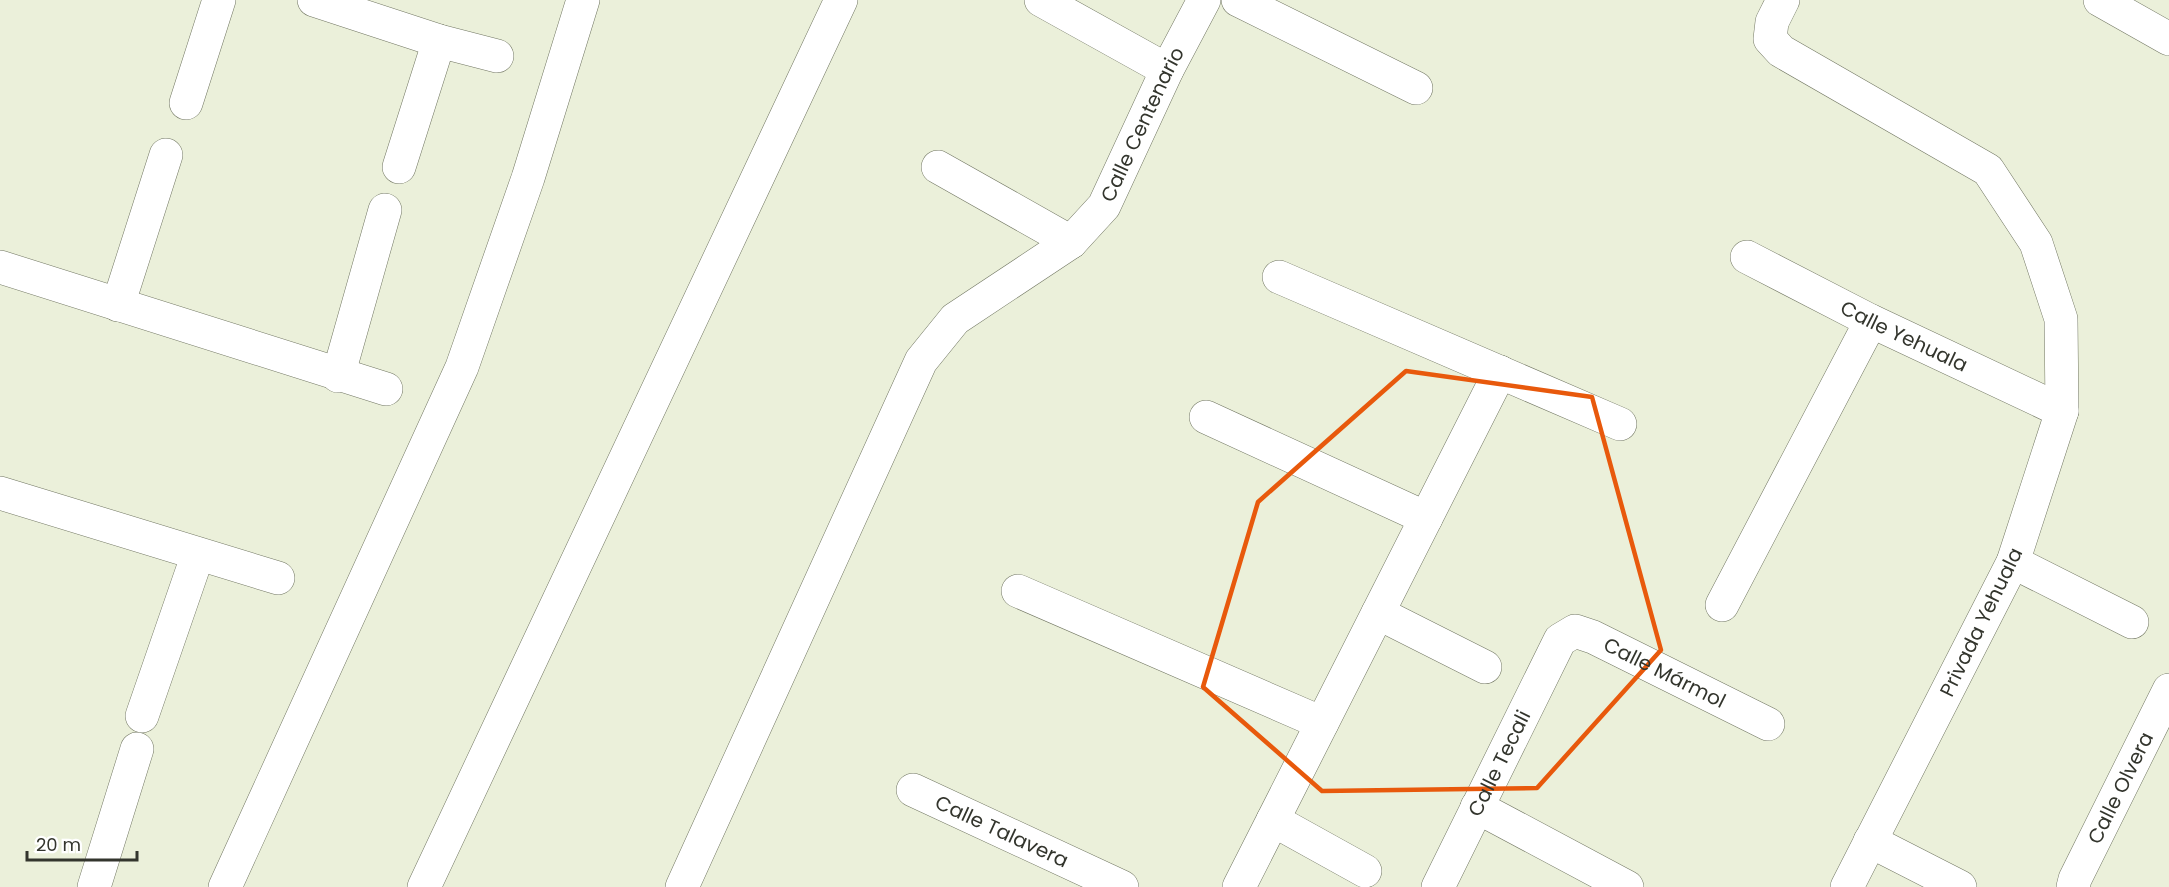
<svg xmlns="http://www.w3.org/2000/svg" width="2169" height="887" viewBox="0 0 2169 887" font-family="Poppins,sans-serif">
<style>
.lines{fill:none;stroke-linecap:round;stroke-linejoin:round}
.minor-casing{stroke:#727763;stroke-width:34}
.minor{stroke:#fff;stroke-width:33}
.marked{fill:none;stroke:#e8590c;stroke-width:4.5;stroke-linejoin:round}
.labels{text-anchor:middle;stroke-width:6;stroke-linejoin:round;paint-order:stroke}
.street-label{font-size:20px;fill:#33352d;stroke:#fff}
</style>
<rect width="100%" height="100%" fill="#ebf0da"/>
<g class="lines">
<g class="minor-casing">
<g id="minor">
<path d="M314 0 439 41 497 56"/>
<path d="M1041 0 1167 70"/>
<path d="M1238 0 1416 88"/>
<path d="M1783 0 1772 22 1770 39 1781 51 1988 170 2036 243 2061 319 2062 411 2013 562 1847 887"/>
<path d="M2100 0 2169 39"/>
<path d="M186 103 219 0"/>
<path d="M399 167 439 41"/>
<path d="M938 167 1071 242"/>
<path id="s1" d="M1747 257 1871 321 2062 411"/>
<path d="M0 267 386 389"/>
<path d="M1279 277 1620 424"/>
<path d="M118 305 166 155"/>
<path d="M338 376 385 210"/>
<path d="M1206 417 1426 518"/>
<path d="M0 493 278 578"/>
<path d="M2013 562 2132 622"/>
<path d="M1018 591 1322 723"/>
<path d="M1722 605 1871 321"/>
<path d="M1378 613 1485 667"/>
<path d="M142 716 198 554"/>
<path id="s2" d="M913 790 1122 887"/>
<path d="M1477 807 1627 887"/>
<path d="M1273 820 1365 871"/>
<path d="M1870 841 1960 887"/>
<path d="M94 887 137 749"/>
<path d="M225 887 462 367 528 178 583 0"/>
<path d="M424 887 841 0"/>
<path id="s3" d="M682 887 921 361 955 319 1071 242 1104 206 1167 70 1204 0"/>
<path d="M1239 887 1500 372"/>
<path id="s4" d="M1438 887 1560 640 1575 631 1593 637 1768 724"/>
<path id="s5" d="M2073 887 2075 879 2169 690"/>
</g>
</g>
<use href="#minor" class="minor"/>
</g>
<path class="marked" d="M1406 371 1592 397 1661 650 1537 788 1322 791 1203 687 1258 502Z"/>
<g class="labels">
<g class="street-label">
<text dy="7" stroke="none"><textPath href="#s3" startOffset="910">Calle Centenario</textPath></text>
<text dy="7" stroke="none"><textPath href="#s1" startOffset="176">Calle Yehuala</textPath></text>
<text transform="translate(1981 622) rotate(-64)" y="7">Privada Yehuala</text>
<text dy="7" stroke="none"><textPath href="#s4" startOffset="392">Calle Mármol</textPath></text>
<text dy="7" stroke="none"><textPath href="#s4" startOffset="138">Calle Tecali</textPath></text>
<text dy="7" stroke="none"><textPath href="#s5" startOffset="110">Calle Olvera</textPath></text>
<text dy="7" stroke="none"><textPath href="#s2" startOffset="98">Calle Talavera</textPath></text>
</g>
</g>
<path d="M27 851v9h110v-9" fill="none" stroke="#33352d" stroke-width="3"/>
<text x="36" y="851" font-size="18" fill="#33352d" stroke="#ffffff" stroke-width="4.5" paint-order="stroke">20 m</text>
</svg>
